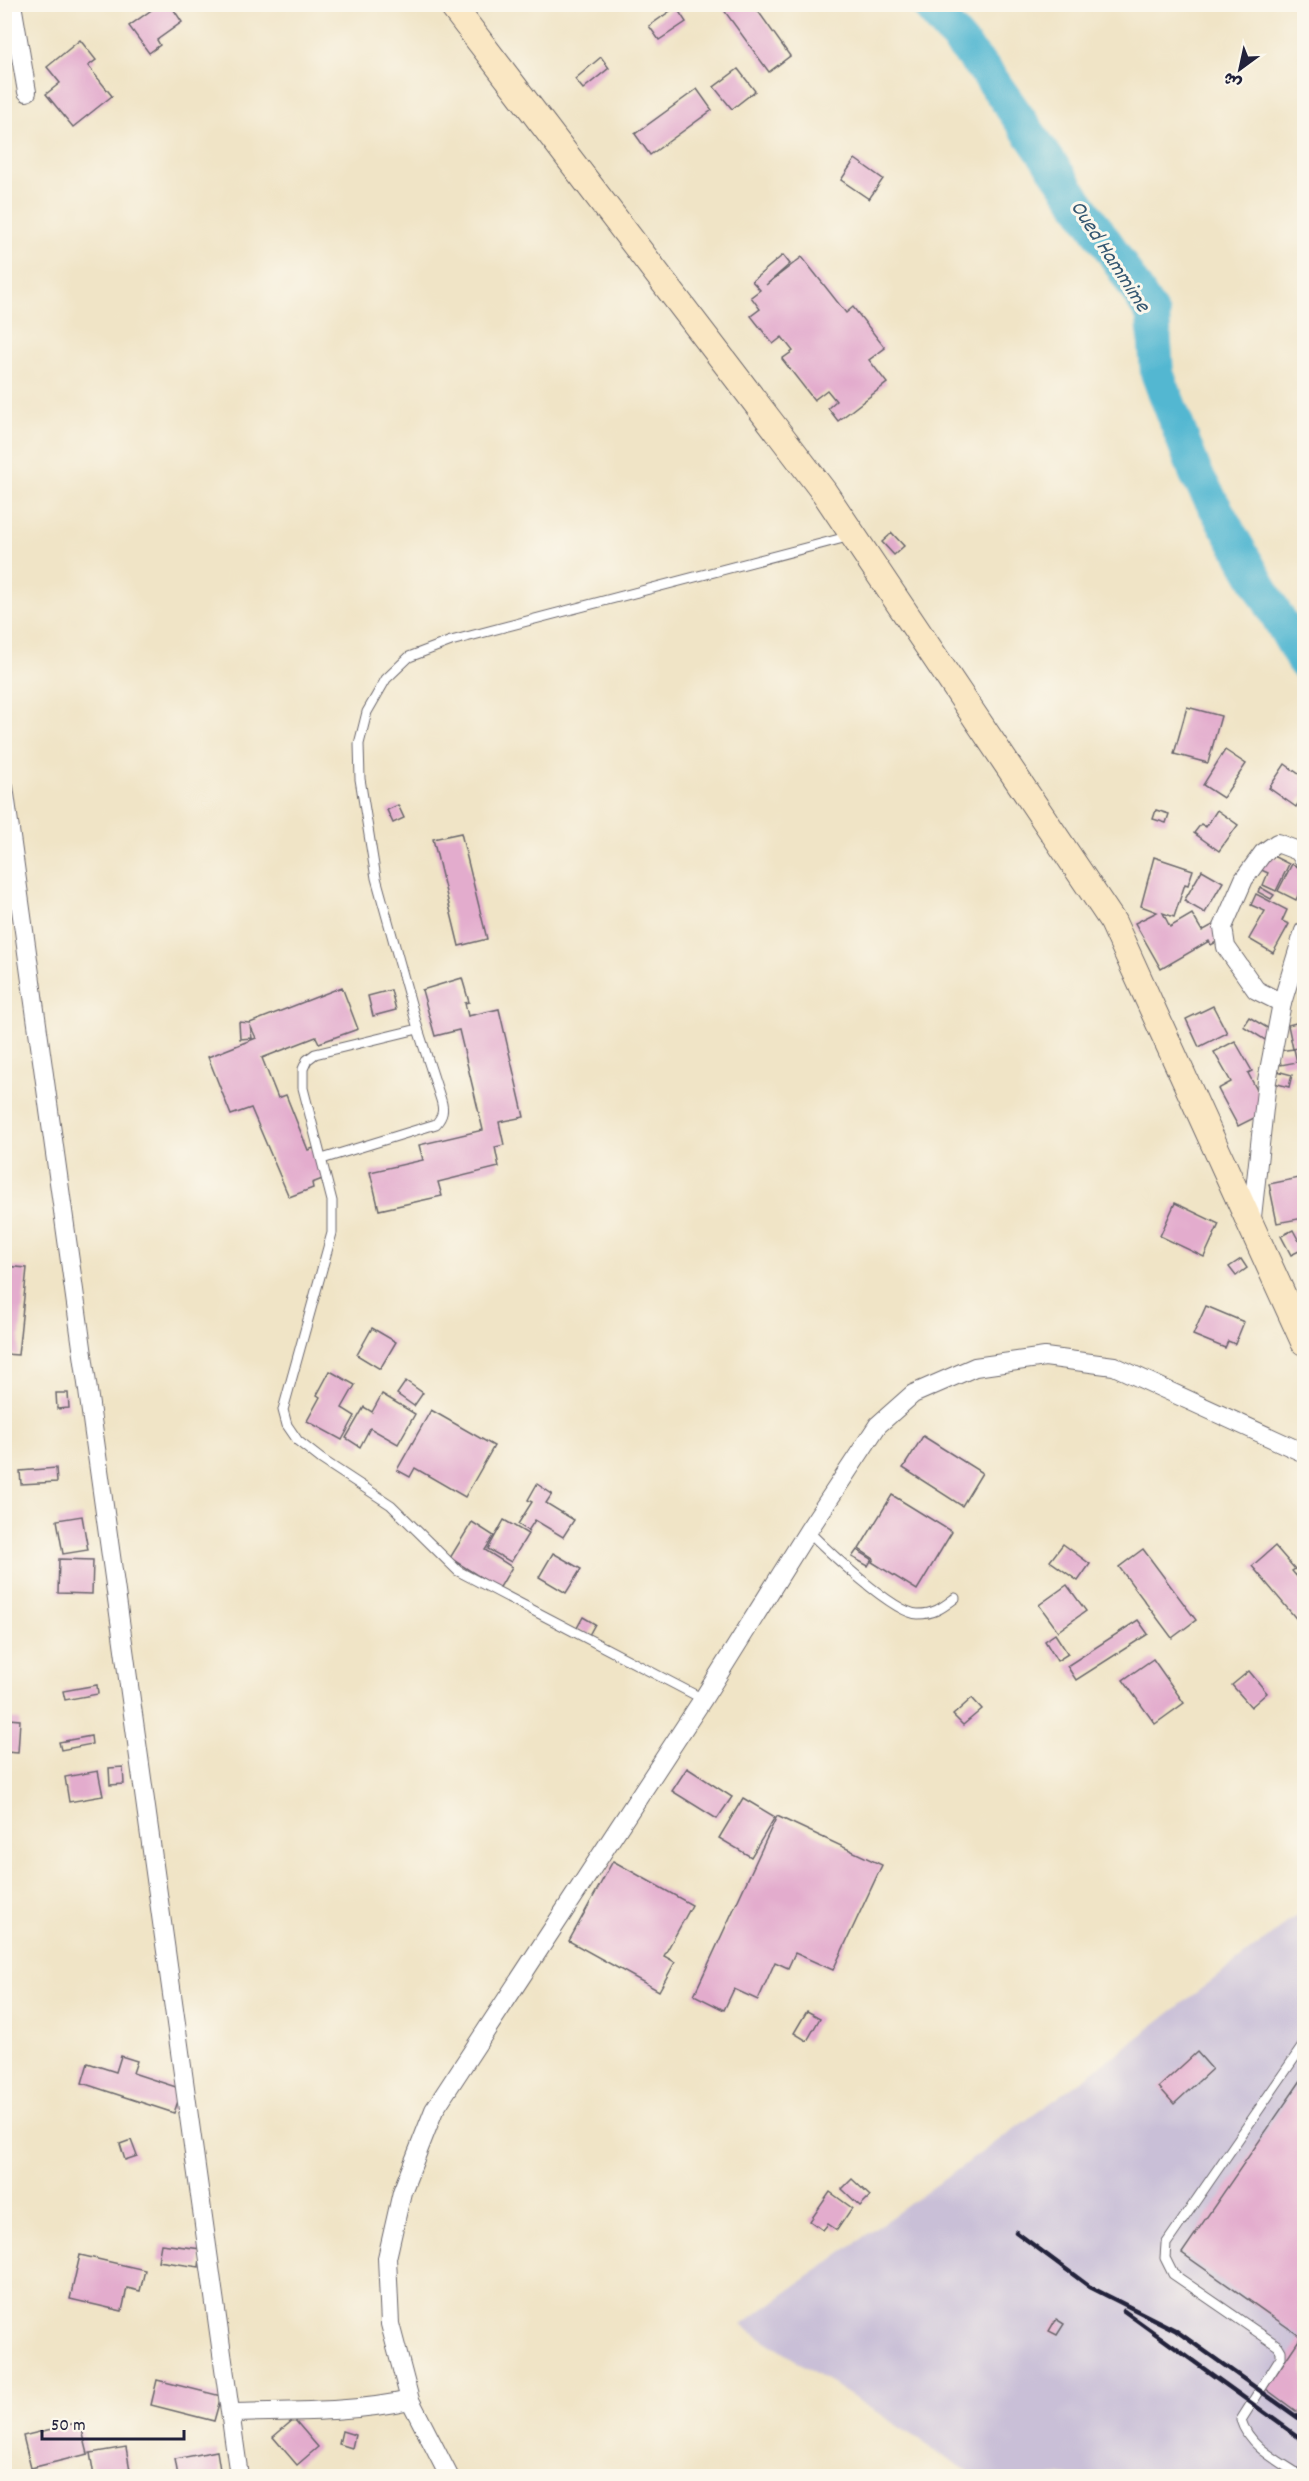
<svg xmlns="http://www.w3.org/2000/svg" width="1309" height="2481" viewBox="0 0 1309 2481" font-family="Dekko,'Playpen Sans Arabic',sans-serif">
<style>
.industrial{fill:#c9bfd7}
.lines{fill:none;stroke-linecap:round;stroke-linejoin:round}
.river{stroke:#52b7d1;stroke-width:34}
.building{fill:#e3accd}
.lane-casing{stroke:#6a666c;stroke-width:11}
.street-casing{stroke:#6a666c;stroke-width:20}
.secondary-casing{stroke:#6a666c;stroke-width:28}
.lane{stroke:#fff;stroke-width:9}
.street{stroke:#fff;stroke-width:18}
.secondary{stroke:#fae7c3;stroke-width:26}
.rail{stroke:#22223b;stroke-width:4.5}
.labels{text-anchor:middle;stroke-width:6;stroke-linejoin:round;paint-order:stroke}
.water-label{font-size:22px;font-style:italic;fill:#335670;stroke:#fbf7ec}
</style>
<rect width="100%" height="100%" fill="#fbf7ec"/>
<filter id="ink" filterUnits="userSpaceOnUse"><feTurbulence type="fractalNoise" baseFrequency=".0167" numOctaves="2"/><feDisplacementMap in="SourceGraphic" scale="12" xChannelSelector="R" yChannelSelector="G"/><feConvolveMatrix kernelMatrix="1 2 1 2 8 2 1 2 1" color-interpolation-filters="sRGB"/></filter>
<filter id="wash" filterUnits="userSpaceOnUse"><feTurbulence type="fractalNoise" baseFrequency=".008" numOctaves="4" result="noise"/><feDisplacementMap in="SourceGraphic" scale="24" xChannelSelector="R" yChannelSelector="G"/><feGaussianBlur stdDeviation="1.35" result="paint"/><feColorMatrix in="noise" values="0 0 0 0 0 0 0 0 0 0 0 0 0 0 0 0 0 1.4 0 .05"/><feComposite in="paint" operator="in"/></filter>
<g filter="url(#wash)">
<rect width="100%" height="100%" fill="#f0e4c6"/>
<path class="industrial" d="M1304 1910V2476H975L741 2325 1085 2078Z"/>
<g class="lines">
<path class="river" d="M927 4 987 73 1110 248 1153 316 1157 373 1196 474 1304 663"/>
</g>
<g id="blocks">
<g class="building">
<path d="M160 4H170L182 22 157 40 160 45 149 53 129 26Z"/>
<path d="M729 4H753L790 56 769 72 723 9Z"/>
<path d="M676 7 686 22 659 40 649 26Z"/>
<path d="M80 40 96 60 88 66 112 96 73 127 46 94 60 83 47 67Z"/>
<path d="M601 57 609 68 583 89 575 79Z"/>
<path d="M738 69 755 91 732 109 714 87Z"/>
<path d="M697 89 712 110 650 155 635 134Z"/>
<path d="M855 159 883 179 869 199 841 180Z"/>
<path d="M783 255 790 264 766 285 802 257 846 313 853 307 885 348 869 360 887 383 838 421 828 408 836 401 827 390 814 400 782 359 793 351 782 337 773 344 751 316 760 309 751 297 760 290 752 281Z"/>
<path d="M892 533 904 546 894 555 882 542Z"/>
<path d="M1187 707 1221 716 1208 763 1174 754Z"/>
<path d="M1225 750 1246 764 1223 798 1203 785Z"/>
<path d="M1285 764 1304 778V794L1296 807 1269 788Z"/>
<path d="M398 805 404 818 393 823 387 810Z"/>
<path d="M1156 810 1169 814 1166 823 1153 819Z"/>
<path d="M1217 810 1238 825 1219 851 1194 833 1201 824 1206 827Z"/>
<path d="M461 833 487 939 459 946 433 839Z"/>
<path d="M1267 853 1289 864 1276 891 1263 885 1268 873 1259 869Z"/>
<path d="M1154 857 1193 870 1188 885 1185 884 1174 917 1163 913 1170 927 1192 914 1202 931 1218 922 1226 937 1211 945 1209 941 1161 969 1135 923 1157 912 1141 906Z"/>
<path d="M1292 864 1304 870V882L1296 900 1278 891Z"/>
<path d="M1202 870 1223 882 1205 913 1184 901Z"/>
<path d="M1260 887 1274 895 1271 899 1258 892Z"/>
<path d="M1256 894 1287 910 1282 921 1289 924 1273 953 1249 939 1265 911 1251 905Z"/>
<path d="M462 978 469 1002 465 1003 468 1016 499 1009 524 1117 499 1122 504 1145 495 1147 499 1167 438 1182 442 1196 379 1210 370 1172 423 1160 419 1145 483 1130 459 1030 435 1036 422 990Z"/>
<path d="M342 987 358 1029 319 1043 316 1037 262 1058 278 1098 286 1095 308 1150 314 1148 325 1178 312 1183 313 1188 289 1197 251 1108 231 1115 208 1057 256 1038 250 1025 252 1038 240 1039 239 1022 250 1023Z"/>
<path d="M391 990 396 1010 373 1016 368 996Z"/>
<path d="M1213 1006 1227 1033 1199 1047 1186 1019Z"/>
<path d="M1249 1017 1271 1030 1265 1040 1243 1026Z"/>
<path d="M1304 1021V1046L1293 1049 1288 1025Z"/>
<path d="M1235 1041 1252 1071 1248 1073 1268 1111 1238 1126 1218 1089 1231 1082 1214 1052Z"/>
<path d="M1294 1049 1297 1062 1281 1065 1278 1051Z"/>
<path d="M1277 1071 1292 1075 1289 1087 1274 1083Z"/>
<path d="M1304 1177V1218L1277 1223 1269 1184Z"/>
<path d="M1175 1203 1219 1224 1204 1257 1160 1236Z"/>
<path d="M1293 1230 1299 1241 1304 1239V1257L1301 1250 1291 1255 1281 1236Z"/>
<path d="M1241 1259 1247 1268 1236 1276 1229 1267Z"/>
<path d="M4 1266 27 1268 18 1355 4 1354Z"/>
<path d="M1206 1306 1244 1322 1235 1344 1228 1341 1225 1348 1193 1335Z"/>
<path d="M372 1328 396 1342 380 1369 357 1355Z"/>
<path d="M330 1371 355 1385 342 1408 355 1416 342 1440 307 1421 320 1397 317 1395Z"/>
<path d="M406 1381 423 1393 414 1406 397 1394Z"/>
<path d="M56 1393H68L69 1408 57 1409Z"/>
<path d="M382 1394 415 1414 398 1444 370 1428 360 1447 346 1438 364 1407 372 1412Z"/>
<path d="M431 1410 494 1446 465 1497 415 1468 410 1477 397 1470Z"/>
<path d="M923 1436 982 1473 962 1506 903 1468Z"/>
<path d="M56 1468 57 1482 21 1484 20 1471Z"/>
<path d="M537 1484 552 1494 546 1503 574 1520 563 1537 535 1520 528 1531 518 1524 532 1502 528 1500Z"/>
<path d="M892 1495 952 1532 917 1590 872 1562 874 1559 859 1549Z"/>
<path d="M82 1516 88 1550 63 1554 57 1520Z"/>
<path d="M504 1520 528 1534 511 1562 488 1549Z"/>
<path d="M472 1522 494 1536 485 1550 512 1567 499 1589 450 1558Z"/>
<path d="M1063 1544 1090 1564 1078 1581 1050 1561Z"/>
<path d="M1275 1546 1295 1569 1292 1571 1304 1585V1628L1252 1566Z"/>
<path d="M1143 1549 1196 1620 1172 1638 1119 1567Z"/>
<path d="M857 1550 872 1559 868 1566 852 1557Z"/>
<path d="M553 1553 581 1569 566 1593 539 1577Z"/>
<path d="M59 1559 93 1560 92 1594 58 1593Z"/>
<path d="M1067 1585 1086 1611 1058 1631 1039 1605Z"/>
<path d="M583 1617 595 1624 589 1635 577 1628Z"/>
<path d="M1138 1620 1148 1634 1076 1680 1067 1666Z"/>
<path d="M1055 1634 1068 1654 1057 1661 1045 1641Z"/>
<path d="M1153 1659 1184 1703 1155 1724 1123 1680Z"/>
<path d="M1249 1671 1267 1693 1251 1707 1232 1685Z"/>
<path d="M97 1685 98 1694 65 1700 63 1691Z"/>
<path d="M972 1698 982 1709 963 1725 953 1715Z"/>
<path d="M8 1719 20 1720 18 1753 6 1752Z"/>
<path d="M91 1736 92 1744 61 1750 59 1742Z"/>
<path d="M123 1767 124 1784 110 1785 109 1768Z"/>
<path d="M687 1768 732 1797 717 1819 672 1791Z"/>
<path d="M98 1771 103 1796 69 1802 65 1777Z"/>
<path d="M743 1798 775 1817 751 1857 719 1838Z"/>
<path d="M777 1816 882 1865 833 1970 795 1953 788 1968 775 1962 758 2000 734 1989 724 2010 694 1995Z"/>
<path d="M613 1861 692 1905 664 1956 675 1962 659 1991 569 1941Z"/>
<path d="M807 2011 820 2018 807 2041 794 2033Z"/>
<path d="M1197 2052 1212 2069 1174 2104 1159 2087Z"/>
<path d="M121 2056 137 2061 133 2073 182 2089 174 2113 82 2083 88 2063 116 2072Z"/>
<path d="M1304 2076V2417L1266 2389 1301 2337 1182 2253Z"/>
<path d="M131 2140 137 2156 125 2160 120 2144Z"/>
<path d="M852 2179 870 2196 860 2206 842 2189Z"/>
<path d="M830 2192 852 2208 837 2230 828 2224 823 2230 810 2221Z"/>
<path d="M161 2244 201 2249 199 2267 158 2261Z"/>
<path d="M80 2255 145 2270 140 2291 127 2288 122 2311 70 2299Z"/>
<path d="M1056 2319 1064 2324 1057 2335 1049 2331Z"/>
<path d="M157 2380 221 2396 214 2421 151 2405Z"/>
<path d="M294 2419 318 2447 297 2465 273 2437Z"/>
<path d="M80 2422 88 2454 31 2468 23 2436Z"/>
<path d="M342 2431 355 2435 352 2448 339 2444Z"/>
<path d="M126 2447 131 2476H94L90 2453Z"/>
<path d="M217 2451 221 2476H178L175 2459Z"/>
<path d="M153 2474 168 2475V2476H153Z"/>
</g>
</g>
</g>
<g filter="url(#ink)">
<use href="#blocks" fill-opacity="0" stroke="#6a666c" stroke-width="1.5"/>
<g class="lines">
<g class="lane-casing">
<g id="lane">
<path d="M322 1159 436 1124C443 1116 444 1110 441 1100L418 1029"/>
<path d="M808 1531C826 1549 894 1614 918 1614 935 1614 943 1607 955 1598"/>
<path d="M703 1699 458 1571 391 1505 321 1459 298 1441 287 1425 283 1410 332 1233V1201L303 1088V1069L307 1060 315 1054 418 1029 376 878 360 779 359 744 367 712 386 679 409 657 451 641 851 536"/>
<path d="M1301 2476C1279 2461 1249 2447 1241 2420L1281 2357V2351L1278 2346 1173 2274 1165 2258 1166 2244 1304 2044"/>
</g>
</g>
<g class="street-casing">
<g id="street">
<path d="M12 4 27 92"/>
<path d="M4 787 239 2476"/>
<path d="M1282 1003 1256 990 1226 947 1223 927 1244 879 1263 853 1277 843 1298 851 1304 859"/>
<path d="M1251 1226 1267 1081 1282 1003 1304 931"/>
<path d="M231 2413C291 2411 351 2413 410 2400"/>
<path d="M449 2476 410 2400 390 2324 387 2258 402 2192 434 2110 703 1699 808 1531 878 1425 913 1394 975 1367 1045 1357 1114 1366 1304 1453"/>
</g>
</g>
<g class="secondary-casing">
<path id="secondary" d="M451 4 824 492 1113 922 1304 1342"/>
</g>
<use href="#lane" class="lane"/>
<use href="#street" class="street"/>
<use href="#secondary" class="secondary"/>
<g class="rail">
<path d="M1016 2232 1090 2287 1175 2330 1304 2422"/>
<path d="M1124 2311 1304 2441"/>
</g>
</g>
</g>
<g class="labels">
<g class="water-label">
<text transform="translate(1112 255) rotate(57)" y="8">Oued Hammime</text>
</g>
</g>
<rect width="1309" height="2481" fill="none" stroke="#fbf7ec" stroke-width="24"/>
<g transform="translate(1240 69) rotate(213)" stroke="#fbf7ec" stroke-width="4.5" paint-order="stroke">
<path d="M0-4.5L10 22L0 15L-10 22Z" fill="#22223b"/>
<text y="-9" font-size="16" font-weight="bold" text-anchor="middle" fill="#22223b">ش</text>
</g>
<path d="M42 2430v9h142v-9" fill="none" stroke="#22223b" stroke-width="3"/>
<text x="51" y="2430" font-size="18" fill="#22223b" stroke="#fbf7ec" stroke-width="4.5" paint-order="stroke">50 m</text>
</svg>
